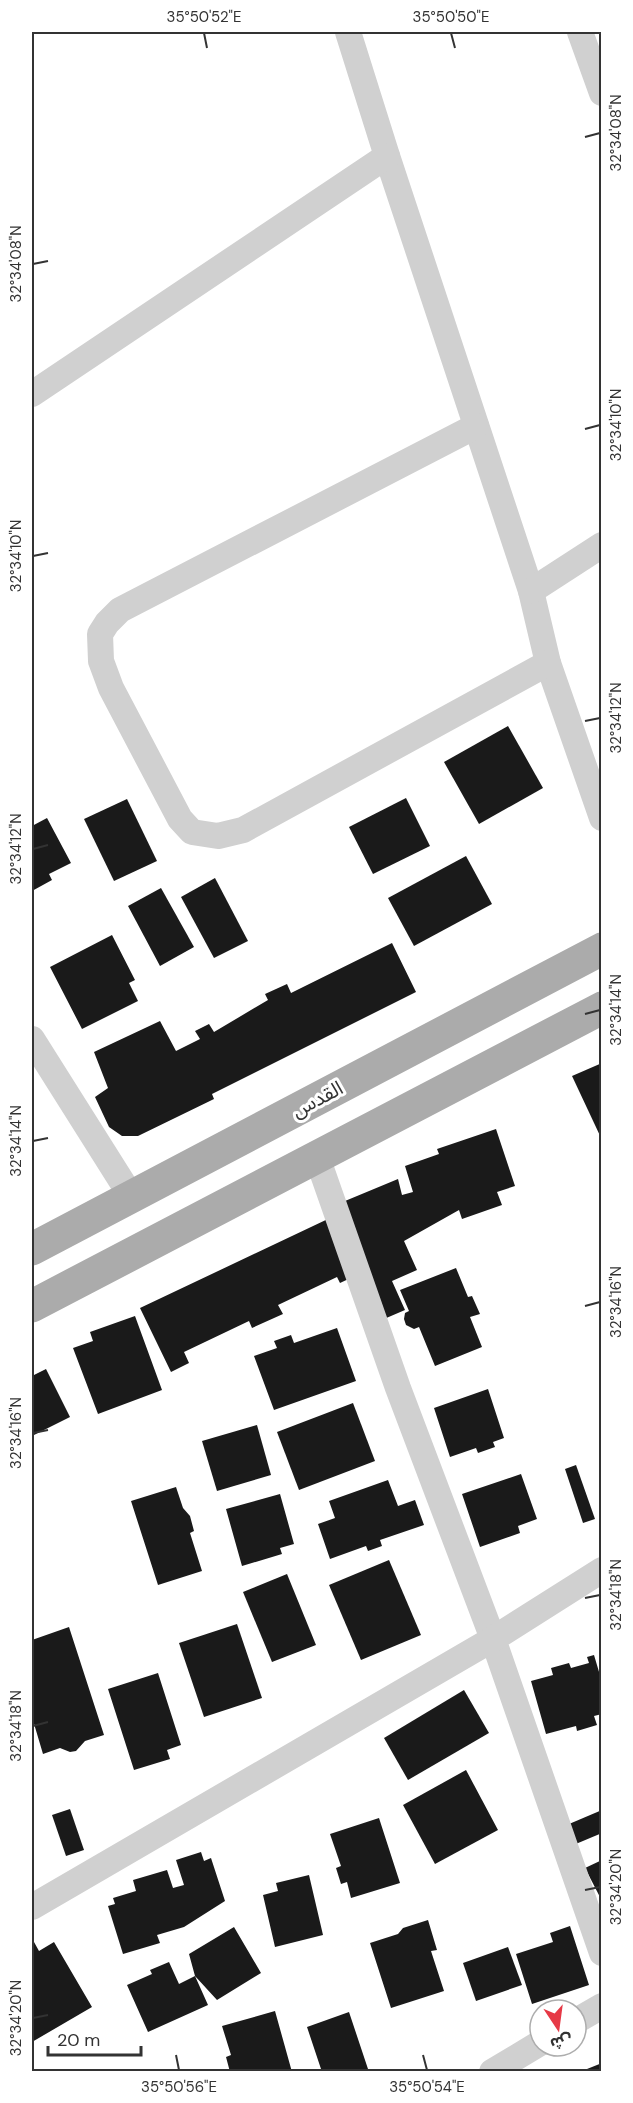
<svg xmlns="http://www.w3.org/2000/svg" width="633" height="2103" viewBox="0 0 633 2103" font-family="'DM Sans','Noto Sans Arabic',sans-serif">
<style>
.building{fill:#1a1a1a}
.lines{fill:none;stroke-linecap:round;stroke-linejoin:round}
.street{stroke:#d0d0d0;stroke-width:26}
.primary{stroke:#ababab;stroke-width:33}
.ticks{fill:none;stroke:#333;stroke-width:2}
.labels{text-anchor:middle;stroke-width:6;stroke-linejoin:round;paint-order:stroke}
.street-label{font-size:20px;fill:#333;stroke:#fff}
.neatline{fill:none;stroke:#333;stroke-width:2}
.ticks-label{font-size:15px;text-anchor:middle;fill:#333}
</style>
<rect width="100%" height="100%" fill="#fff"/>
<g class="building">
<path d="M508 726 543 788 479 824 444 762Z"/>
<path d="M406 798 430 846 373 874 349 827Z"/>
<path d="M127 799 157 861 114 881 84 819Z"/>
<path d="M47 818 71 863 49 874 52 880 32 891V826Z"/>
<path d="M466 856 492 904 414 946 388 898Z"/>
<path d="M215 878 248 941 214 958 181 897Z"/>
<path d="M161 888 194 947 160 966 128 906Z"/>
<path d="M112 935 135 980 129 983 138 1001 82 1029 50 967Z"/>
<path d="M392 943 416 992 212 1094 214 1099 138 1136H122L109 1127 95 1097 108 1088 94 1052 160 1021 176 1051 200 1039 195 1031 209 1024 214 1032 268 1000 265 994 287 984 291 993Z"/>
<path d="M602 1063V1140L572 1076Z"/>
<path d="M496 1129 515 1186 497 1192 502 1205 462 1219 459 1210 404 1241 417 1270 392 1281 405 1310 384 1319 345 1201 398 1179 402 1195 413 1192 405 1166 439 1154 437 1149Z"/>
<path d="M330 1218 357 1275 340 1283 337 1277 278 1305 283 1314 252 1328 249 1321 184 1352 189 1363 171 1372 140 1308Z"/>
<path d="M456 1268 468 1297 472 1296 480 1314 470 1317 482 1347 435 1366 419 1327 414 1329 406 1325 404 1319 405 1313 409 1311 400 1290Z"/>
<path d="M135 1316 162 1390 98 1414 73 1348 93 1341 90 1332Z"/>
<path d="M337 1328 356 1381 274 1410 254 1356 277 1348 274 1341 291 1335 294 1343Z"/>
<path d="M46 1369 70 1417 32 1436V1376Z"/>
<path d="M488 1389 504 1438 493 1442 495 1447 478 1453 476 1448 450 1457 434 1408Z"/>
<path d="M353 1403 375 1461 299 1490 277 1432Z"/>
<path d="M257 1425 271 1475 217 1491 202 1441Z"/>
<path d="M576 1465 595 1519 583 1523 565 1469Z"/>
<path d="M521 1474 537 1519 518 1526 520 1533 480 1547 462 1494Z"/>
<path d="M388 1480 398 1506 415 1500 424 1525 380 1540 382 1546 368 1551 366 1546 330 1559 318 1524 335 1518 329 1501Z"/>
<path d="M176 1487 183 1508 190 1516 194 1531 190 1533 202 1571 158 1585 131 1501Z"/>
<path d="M280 1494 294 1544 280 1548 282 1554 242 1566 226 1509Z"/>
<path d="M389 1560 421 1635 361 1660 329 1585Z"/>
<path d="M287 1574 316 1645 272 1662 243 1592Z"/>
<path d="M237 1624 262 1698 204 1717 179 1643Z"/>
<path d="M69 1627 104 1735 85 1741 76 1751 70 1752 60 1748 43 1754 32 1717V1640Z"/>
<path d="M594 1655 602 1682V1714L594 1716 597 1725 577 1731 576 1726 546 1734 531 1681 553 1675 551 1668 569 1663 571 1668 589 1663 587 1657Z"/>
<path d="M158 1673 181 1745 167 1750 170 1759 134 1770 108 1689Z"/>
<path d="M464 1690 489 1733 408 1780 384 1738Z"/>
<path d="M466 1770 498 1830 435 1864 403 1805Z"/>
<path d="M70 1809 84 1850 66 1856 52 1815Z"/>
<path d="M602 1810V1833L571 1846 562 1827Z"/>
<path d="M379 1818 400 1883 351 1898 347 1882 341 1884 336 1868 341 1866 330 1834Z"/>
<path d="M201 1852 204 1861 211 1858 225 1901 184 1927 157 1935 160 1943 123 1954 108 1906 115 1904 113 1898 136 1891 133 1880 167 1870 173 1888 184 1885 176 1860Z"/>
<path d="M602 1860V1901L585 1868Z"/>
<path d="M309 1875 323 1935 275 1947 263 1895 278 1891 276 1883Z"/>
<path d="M428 1920 437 1950 431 1951 444 1991 391 2008 370 1943 398 1934 403 1928Z"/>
<path d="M570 1926 589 1985 532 2004 516 1954 553 1942 550 1933Z"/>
<path d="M234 1927 261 1973 217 2000 195 1976 208 2005 148 2032 127 1985 152 1974 150 1970 169 1962 179 1984 195 1976 189 1954Z"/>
<path d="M34 1942 39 1951 54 1942 92 2007 32 2042V1943Z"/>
<path d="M508 1947 522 1985 476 2001 463 1963Z"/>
<path d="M275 2011 292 2072H230L226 2057 231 2055 222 2026Z"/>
<path d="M349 2012 369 2072H322L307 2027Z"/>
<path d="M602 2063V2071H582Z"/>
</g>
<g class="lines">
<g class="street">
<path d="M348 32 387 156 531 591 548 663 602 818"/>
<path d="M580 32 602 93"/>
<path d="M32 394 387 156"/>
<path d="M476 426 120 610 107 623 100 634 101 661 111 688 180 819 192 832 218 836 243 830 548 663"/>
<path d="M531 591 602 545"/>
<path d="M32 1039 131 1196"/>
<path d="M317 1157 398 1388 493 1639 602 1953"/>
<path d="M32 1907 493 1639 602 1570"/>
<path d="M576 2021 602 2006"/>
<path d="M492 2072 540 2043"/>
</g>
<g class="primary">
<path d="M32 1249 602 949"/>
<path d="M32 1306 602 1008"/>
</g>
</g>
<path class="ticks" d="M204 33 207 48M451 33 455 48M585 137 600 133M33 264 48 261M585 429 600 425M33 556 48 553M585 721 600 718M33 849 48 845M585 1014 600 1010M33 1141 48 1138M585 1306 600 1302M33 1433 48 1430M585 1598 600 1595M33 1726 48 1722M585 1890 600 1887M33 2018 48 2015M176 2055 179 2070M423 2055 427 2070"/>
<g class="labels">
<g class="street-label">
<text transform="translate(317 1099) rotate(-28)" y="7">القدس</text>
</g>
</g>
<rect width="633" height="2103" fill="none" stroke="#ffffff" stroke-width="66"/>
<g transform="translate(558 2028) rotate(167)"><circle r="28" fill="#ffffff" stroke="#adadad" stroke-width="1.5"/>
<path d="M0-4.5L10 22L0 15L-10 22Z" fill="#e63946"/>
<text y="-9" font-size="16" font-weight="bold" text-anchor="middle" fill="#333333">ش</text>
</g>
<path d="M48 2046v9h93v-9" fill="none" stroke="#333333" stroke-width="3"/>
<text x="57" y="2046" font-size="18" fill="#333333" stroke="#ffffff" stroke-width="4.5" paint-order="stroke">20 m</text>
<rect x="33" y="33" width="567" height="2037" class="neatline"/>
<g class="ticks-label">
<text x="204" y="22">35°50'52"E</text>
<text x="451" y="22">35°50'50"E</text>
<text transform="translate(616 133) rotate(-90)" y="5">32°34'08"N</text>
<text transform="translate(16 264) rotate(-90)" y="5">32°34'08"N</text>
<text transform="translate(616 425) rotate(-90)" y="5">32°34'10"N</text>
<text transform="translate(16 556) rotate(-90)" y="5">32°34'10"N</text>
<text transform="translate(616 718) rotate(-90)" y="5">32°34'12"N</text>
<text transform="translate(16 849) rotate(-90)" y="5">32°34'12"N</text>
<text transform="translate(616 1010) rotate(-90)" y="5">32°34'14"N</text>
<text transform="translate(16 1141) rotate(-90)" y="5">32°34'14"N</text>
<text transform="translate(616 1302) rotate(-90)" y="5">32°34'16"N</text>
<text transform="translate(16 1433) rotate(-90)" y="5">32°34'16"N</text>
<text transform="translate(616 1595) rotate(-90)" y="5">32°34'18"N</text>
<text transform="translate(16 1726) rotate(-90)" y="5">32°34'18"N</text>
<text transform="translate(616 1887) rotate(-90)" y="5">32°34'20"N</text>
<text transform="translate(16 2018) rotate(-90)" y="5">32°34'20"N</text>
<text x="179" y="2092">35°50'56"E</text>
<text x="427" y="2092">35°50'54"E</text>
</g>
</svg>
